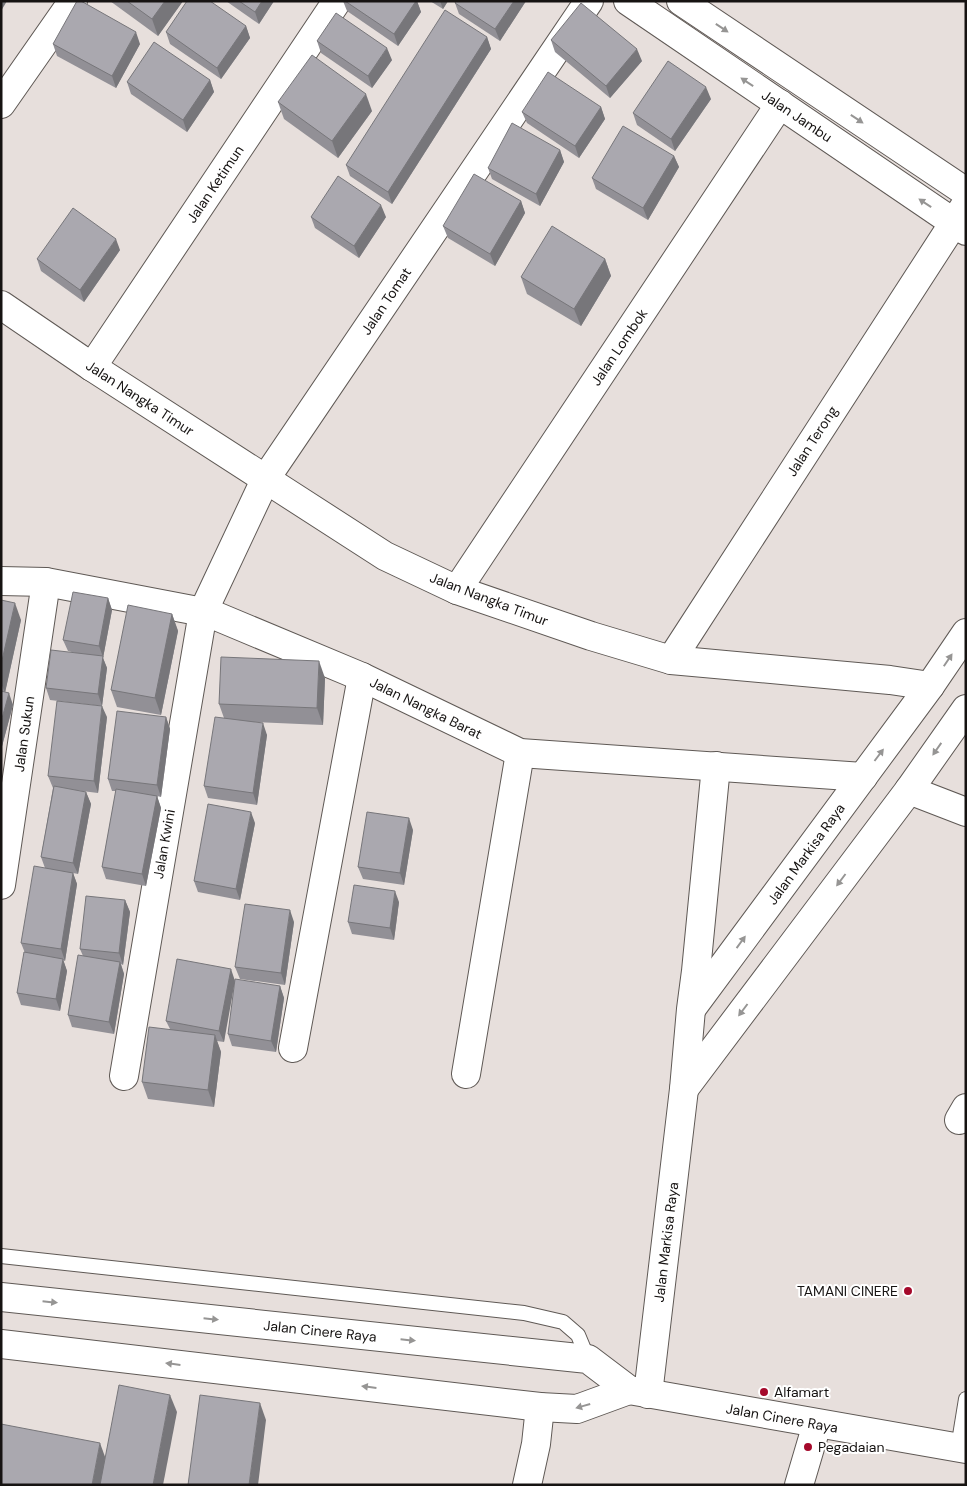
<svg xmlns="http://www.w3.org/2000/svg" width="967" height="1486" viewBox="0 0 967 1486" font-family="'DM Sans',sans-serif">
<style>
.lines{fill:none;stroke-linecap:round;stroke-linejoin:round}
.lane-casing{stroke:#5f5955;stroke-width:16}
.street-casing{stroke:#5f5955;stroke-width:30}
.secondary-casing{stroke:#5f5955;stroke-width:30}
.lane{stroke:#fff;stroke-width:14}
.street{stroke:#fff;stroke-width:28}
.secondary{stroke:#fff;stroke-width:28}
.wall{fill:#929096}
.shaded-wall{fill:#77767a}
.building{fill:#aaa8af;stroke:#77767a}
.oneway{fill:#969594}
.poi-dot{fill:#a5092b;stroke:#fff;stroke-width:2}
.labels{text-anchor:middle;stroke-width:4;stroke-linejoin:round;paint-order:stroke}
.street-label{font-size:14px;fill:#161312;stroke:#fff}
.poi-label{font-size:14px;fill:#161312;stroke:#fff;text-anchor:start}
</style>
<rect width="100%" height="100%" fill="#e7dfdc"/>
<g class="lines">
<g class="lane-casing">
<g id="lane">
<path d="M1 1256 524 1313 563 1322 578 1335 588 1359"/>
<path d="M958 1448 966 1399"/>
</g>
</g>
<g class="street-casing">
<g id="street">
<path d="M628 1 966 231"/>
<path d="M681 1 966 192"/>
<path d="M1 104 73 1"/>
<path d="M1 305 92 367 385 556 457 590 591 636 671 660 890 680 930 686"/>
<path d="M92 367 337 1"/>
<path d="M1 581 46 582 203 612 216 616 362 677 520 753 863 777"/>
<path d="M457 590 780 104"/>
<path d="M671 660 966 204"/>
<path d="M909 790 966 812"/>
<path d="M1 885 46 582"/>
<path d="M692 1008 930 686 966 633"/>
<path d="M293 1048 362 677"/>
<path d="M466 1074 520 753"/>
<path d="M124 1076 203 612 266 478 589 1"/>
<path d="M684 1089 909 790 966 709"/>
<path d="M959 1120 966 1108"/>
<path d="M648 1394 684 1089 691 1009 696 971 716 766"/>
<path d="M527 1485 536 1444 540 1407"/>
<path d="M799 1485 817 1424"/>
</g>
</g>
<g class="secondary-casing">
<g id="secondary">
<path d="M1 1297 588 1359 629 1390 966 1449"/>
<path d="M1 1344 540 1407 577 1409 629 1390"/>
</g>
</g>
<use href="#lane" class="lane"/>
<use href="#street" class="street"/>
<use href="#secondary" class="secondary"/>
</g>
<g class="wall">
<path d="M110 1H183L158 36Z"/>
<path d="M226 1H274L259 24Z"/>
<path d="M343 1H417L421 12 398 46 347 11Z"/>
<path d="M430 1H448L443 9Z"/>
<path d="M526 1 500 41 459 14 455 3Z"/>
<path d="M246 26 250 38 221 79 170 44 166 32Z"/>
<path d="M487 37 491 49 392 204 350 176 346 165Z"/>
<path d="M551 40 642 61 610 98 555 52Z"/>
<path d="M317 41 392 60 372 88 321 53Z"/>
<path d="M53 44H140L116 88 57 56Z"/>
<path d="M210 80 214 92 187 132 131 94 127 82Z"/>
<path d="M711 99 675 151 637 125 633 113Z"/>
<path d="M278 102 372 111 338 158 284 119Z"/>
<path d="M601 107 605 119 579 158 527 123 522 112Z"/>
<path d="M560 150 564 162 540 206 492 179 488 168Z"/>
<path d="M674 156 679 167 648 220 596 189 592 178Z"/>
<path d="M521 201 525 213 495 266 448 238 443 226Z"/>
<path d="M311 217H386L359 258 315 228Z"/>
<path d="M120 250 84 302 41 271 37 259Z"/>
<path d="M605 259 611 276 581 326 527 294 521 277Z"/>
<path d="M108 598 112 610 103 658 107 668 102 706 50 700 46 688 79 654 68 651 63 640Z"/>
<path d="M1 600 21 620 5 692 13 705 1 750Z"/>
<path d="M172 614 178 631 161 715 117 707 111 690Z"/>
<path d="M325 678 323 725 253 722 267 735 257 805 208 798 204 786 224 718 219 704Z"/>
<path d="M107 717 98 793 74 790 86 792 91 804 78 874 73 873 77 884 65 961 63 960 67 971 60 1011 21 1005 17 993 25 953 21 943 45 868 41 857 53 788 48 776Z"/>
<path d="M166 717 170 729 161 797 157 796 161 808 146 886 106 879 102 867 116 791H112L108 779Z"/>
<path d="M255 823 240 900 198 892 194 881Z"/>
<path d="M413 830 404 885 363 879 358 867Z"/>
<path d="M125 900 130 912 123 965 121 964 124 974 114 1034 72 1027 68 1015 83 956 80 949Z"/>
<path d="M399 902 394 940 352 934 348 922Z"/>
<path d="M294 922 285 985 240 979 235 967Z"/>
<path d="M231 969 224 1042 217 1041 221 1052 214 1107 148 1099 142 1082 170 1029 166 1021Z"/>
<path d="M280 986 284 998 276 1052 232 1046 228 1034Z"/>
</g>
<g class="shaded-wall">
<path d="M1 1H7L1 11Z"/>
<path d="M165 1H183L158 36 152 19Z"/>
<path d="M262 1H274L259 24 255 12Z"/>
<path d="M416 1H417L421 12 398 46 394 34Z"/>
<path d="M440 1H448L443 9Z"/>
<path d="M514 1H526L500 41 495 29Z"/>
<path d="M246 26 250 38 221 79 217 68Z"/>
<path d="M136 32 140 44 116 88 112 76Z"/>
<path d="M487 37 491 49 392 204 388 192Z"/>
<path d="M387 48 392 60 372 88 368 76Z"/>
<path d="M637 49 642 61 610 98 606 86Z"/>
<path d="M210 80 214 92 187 132 183 120Z"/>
<path d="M706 87 711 99 675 151 671 139Z"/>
<path d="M366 94 372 111 338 158 332 141Z"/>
<path d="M601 107 605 119 579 158 575 146Z"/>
<path d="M560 150 564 162 540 206 536 194Z"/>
<path d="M674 156 679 167 648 220 643 208Z"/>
<path d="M521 201 525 213 495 266 490 254Z"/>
<path d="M381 205 386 217 359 258 354 246Z"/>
<path d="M116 239 120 250 84 302 80 290Z"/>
<path d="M605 259 611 276 581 326 574 309Z"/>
<path d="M108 598 112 610 103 658 107 668 102 706 98 694 103 657 99 646Z"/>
<path d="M15 603 21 620 5 693 1 683V665Z"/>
<path d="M172 614 178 631 161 715 155 698Z"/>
<path d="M319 661 325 678 323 725 317 708Z"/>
<path d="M9 693 13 705 1 750V722Z"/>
<path d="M102 706 107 717 98 793 94 781Z"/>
<path d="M166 717 170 729 161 797 157 785Z"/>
<path d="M263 723 267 735 257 805 253 793Z"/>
<path d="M86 792 91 804 78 874 73 863Z"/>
<path d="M157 796 161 808 146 886 142 874Z"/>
<path d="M251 812 255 823 240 900 236 889Z"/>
<path d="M409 818 413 830 404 885 400 873Z"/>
<path d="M73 873 77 884 65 961 61 949Z"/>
<path d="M395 891 399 902 394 940 390 928Z"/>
<path d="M125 900 130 912 123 965 119 953Z"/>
<path d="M290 910 294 922 285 985 281 973Z"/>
<path d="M63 959 67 971 60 1011 56 999Z"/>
<path d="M120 962 124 974 114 1034 109 1022Z"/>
<path d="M231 969 235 981 224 1042 219 1031Z"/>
<path d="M280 986 284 998 276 1052 271 1041Z"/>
<path d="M215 1035 221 1052 214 1107 208 1090Z"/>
<path d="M170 1395 177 1412 163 1485H153Z"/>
<path d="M260 1403 266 1420 258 1485H249Z"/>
<path d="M100 1443 108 1465 104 1485H92Z"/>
</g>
<g class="building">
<path d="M77 1H81L136 32 112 76 53 44Z"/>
<path d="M127 1H165L152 19Z"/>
<path d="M187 1H210L246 26 217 68 166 32Z"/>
<path d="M239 1H262L255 12Z"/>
<path d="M345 1H416L394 34Z"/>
<path d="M456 1H514L495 29 455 3Z"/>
<path d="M581 3 637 49 606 86 551 40Z"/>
<path d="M445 10 487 37 388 192 346 165Z"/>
<path d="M336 13 387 48 368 76 317 41Z"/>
<path d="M154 42 210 80 183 120 127 82Z"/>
<path d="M312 55 366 94 332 141 278 102Z"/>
<path d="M668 61 706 87 671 139 633 113Z"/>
<path d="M548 72 601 107 575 146 522 112Z"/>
<path d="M512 123 560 150 536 194 488 168Z"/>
<path d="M623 126 674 156 643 208 592 178Z"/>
<path d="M474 174 521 201 490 254 443 226Z"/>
<path d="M338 176 381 205 354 246 311 217Z"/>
<path d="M73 208 116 239 80 290 37 259Z"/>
<path d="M552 226 605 259 574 309 521 277Z"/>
<path d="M73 592 108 598 99 646 63 640Z"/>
<path d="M1 600 15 603 1 665Z"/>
<path d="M128 605 172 614 155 698 111 690Z"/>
<path d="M51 650 103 656 98 694 46 688Z"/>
<path d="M221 657 319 661 317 708 219 704Z"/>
<path d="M1 691 9 693 1 722Z"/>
<path d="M57 701 102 706 94 781 48 776Z"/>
<path d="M117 711 166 717 157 785 108 779Z"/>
<path d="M215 717 263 723 253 793 204 786Z"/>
<path d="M54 786 86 792 73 863 41 857Z"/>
<path d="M116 789 157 796 142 874 102 867Z"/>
<path d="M208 804 251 812 236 889 194 881Z"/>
<path d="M367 812 409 818 400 873 358 867Z"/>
<path d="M34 866 73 873 61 949 21 943Z"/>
<path d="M354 885 395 891 390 928 348 922Z"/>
<path d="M86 896 125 900 119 953 80 949Z"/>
<path d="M245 904 290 910 281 973 235 967Z"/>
<path d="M24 952 63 959 56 999 17 993Z"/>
<path d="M78 955 120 962 109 1022 68 1015Z"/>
<path d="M177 959 231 969 219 1031 166 1021Z"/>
<path d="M235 979 280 986 271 1041 228 1034Z"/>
<path d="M149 1027 215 1035 208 1090 142 1082Z"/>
<path d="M119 1385 170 1395 153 1485H100Z"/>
<path d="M200 1395 260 1403 249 1485H188Z"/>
<path d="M1 1424 100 1443 92 1485H1Z"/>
</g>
<defs><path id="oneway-solid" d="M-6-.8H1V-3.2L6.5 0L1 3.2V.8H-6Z" transform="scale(1.25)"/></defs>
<g class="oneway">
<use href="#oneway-solid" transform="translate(722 28) rotate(34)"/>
<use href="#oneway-solid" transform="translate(747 82) rotate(-146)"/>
<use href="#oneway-solid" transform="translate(857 119) rotate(34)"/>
<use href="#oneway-solid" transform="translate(925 203) rotate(-146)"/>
<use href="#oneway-solid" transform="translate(948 660) rotate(-56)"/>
<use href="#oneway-solid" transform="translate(937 749) rotate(125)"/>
<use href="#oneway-solid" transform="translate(879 755) rotate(-53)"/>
<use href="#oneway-solid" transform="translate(841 880) rotate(127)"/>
<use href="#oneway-solid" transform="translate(741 942) rotate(-54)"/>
<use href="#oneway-solid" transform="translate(743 1010) rotate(127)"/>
<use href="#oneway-solid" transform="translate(50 1302) rotate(6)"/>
<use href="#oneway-solid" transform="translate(211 1319) rotate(6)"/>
<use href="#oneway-solid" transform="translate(408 1340) rotate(6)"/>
<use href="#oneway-solid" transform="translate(173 1364) rotate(-173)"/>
<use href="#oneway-solid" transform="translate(369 1387) rotate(-173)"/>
<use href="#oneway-solid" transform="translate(583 1406) rotate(164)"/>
</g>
<g class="poi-dot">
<circle cx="908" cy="1291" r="5"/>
<circle cx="764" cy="1392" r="5"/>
<circle cx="808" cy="1447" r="5"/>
</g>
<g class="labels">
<g class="street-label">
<text transform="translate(797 116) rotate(34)" y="5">Jalan Jambu</text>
<text transform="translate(215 184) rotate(-56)" y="5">Jalan Ketimun</text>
<text transform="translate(386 301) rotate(-56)" y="5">Jalan Tomat</text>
<text transform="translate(619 347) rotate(-56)" y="5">Jalan Lombok</text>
<text transform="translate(140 398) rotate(33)" y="5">Jalan Nangka Timur</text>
<text transform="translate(812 441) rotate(-57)" y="5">Jalan Terong</text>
<text transform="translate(489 599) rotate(21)" y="5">Jalan Nangka Timur</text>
<text transform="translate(426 708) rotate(26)" y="5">Jalan Nangka Barat</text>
<text transform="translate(24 734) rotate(-82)" y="5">Jalan Sukun</text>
<text transform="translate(164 844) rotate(-80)" y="5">Jalan Kwini</text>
<text transform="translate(806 854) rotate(-54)" y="5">Jalan Markisa Raya</text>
<text transform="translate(666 1242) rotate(-83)" y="5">Jalan Markisa Raya</text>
<text transform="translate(320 1331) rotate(6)" y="5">Jalan Cinere Raya</text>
<text transform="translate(782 1418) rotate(10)" y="5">Jalan Cinere Raya</text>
</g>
<g class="poi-label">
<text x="898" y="1296" text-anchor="end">TAMANI CINERE</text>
<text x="774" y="1397">Alfamart</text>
<text x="818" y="1452">Pegadaian</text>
</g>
</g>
<rect width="967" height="1486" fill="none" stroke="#161312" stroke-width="5"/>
</svg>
